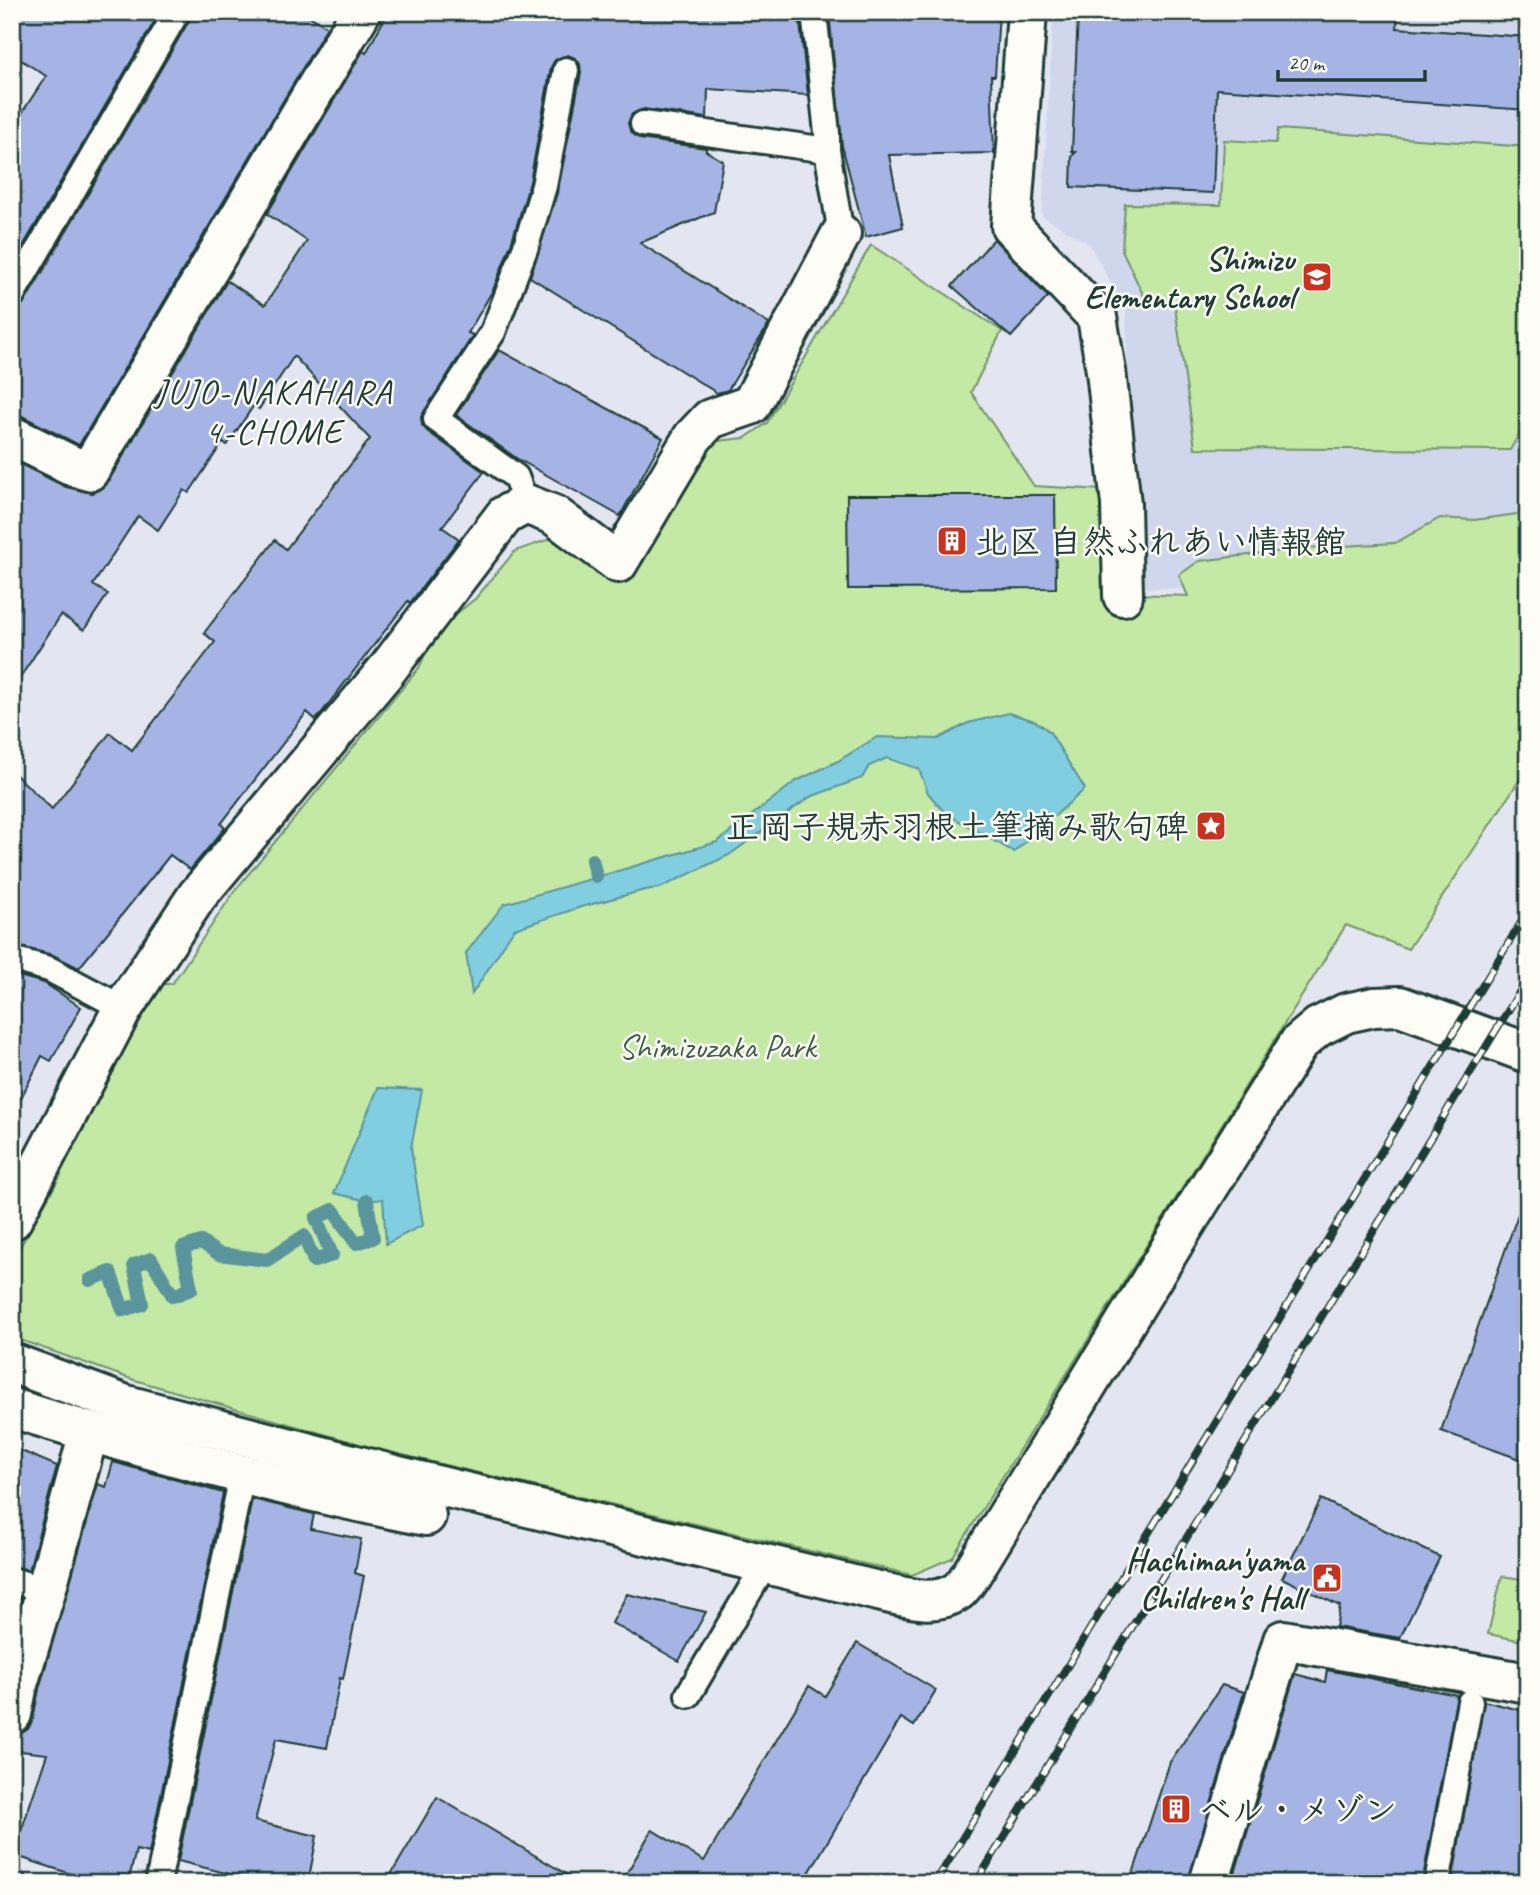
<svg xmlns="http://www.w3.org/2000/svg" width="1540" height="1895" viewBox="0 0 1540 1895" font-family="Caveat,'Klee One',sans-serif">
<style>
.built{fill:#d0d7ed}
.green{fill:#c3e9a4;stroke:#71936c;stroke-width:2}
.water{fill:#82cee1;stroke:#5a949c;stroke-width:2}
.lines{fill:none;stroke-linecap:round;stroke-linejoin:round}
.stream{stroke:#5a949c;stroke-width:14}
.building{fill:#a5b4e4;stroke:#1f3d34;stroke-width:2}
.lane-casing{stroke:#1f3d34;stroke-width:30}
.street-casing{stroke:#1f3d34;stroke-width:44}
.lane{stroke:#fdfcf7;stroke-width:24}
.street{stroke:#fdfcf7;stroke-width:38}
.rail-casing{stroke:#1f3d34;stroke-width:8}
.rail{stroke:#fdfcf7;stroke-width:5;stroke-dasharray:16;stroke-linecap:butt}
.labels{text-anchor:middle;stroke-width:5;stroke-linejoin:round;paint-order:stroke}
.poi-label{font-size:33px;font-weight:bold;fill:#1f3d34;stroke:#fdfcf7;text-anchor:end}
.park-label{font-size:33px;fill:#405f4a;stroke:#fdfcf7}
.neighbourhood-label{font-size:35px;letter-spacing:2px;fill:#1f3d34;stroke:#fdfcf7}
</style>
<rect width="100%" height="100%" fill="#e3e6f1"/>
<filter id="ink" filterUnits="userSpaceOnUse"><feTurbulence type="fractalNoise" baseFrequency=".0143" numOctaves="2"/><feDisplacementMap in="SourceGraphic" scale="14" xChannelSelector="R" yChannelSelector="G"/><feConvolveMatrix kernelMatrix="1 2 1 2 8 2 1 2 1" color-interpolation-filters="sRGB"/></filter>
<g filter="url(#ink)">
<path class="built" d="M1053 12H1528V598L1145 588 1133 575 1126 310 1089 244 1042 216Z"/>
<g class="green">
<path d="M1278 129 1528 147V419L1510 450 1195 448 1175 307 1164 300 1146 301 1122 250 1125 204 1221 205 1224 140 1276 143Z"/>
<path d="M871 245 1002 331 971 392 1034 486 1104 490 1106 593 1188 596 1179 575 1199 561 1307 548 1395 543 1440 518 1474 520 1517 514 1528 507V767L1408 949 1346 925 952 1558 912 1575 373 1448 131 1379 12 1337V1261L61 1175V1158L131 1030 160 984H172L236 889 419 668 435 631 476 598 515 551 550 539 615 582 707 442 745 438 767 423Z"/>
<path d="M1502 1576 1528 1580V1642L1488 1634Z"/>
</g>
<g class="water">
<path d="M1009 713 1035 721 1049 731 1085 789 1014 852 945 813 928 793 919 769 887 758 869 766 862 778 810 797 729 855 660 888 645 890 581 907 514 929 472 994 466 953 504 904 717 842 796 781 838 761 877 737 938 739 968 723Z"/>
<path d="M378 1088 422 1090 411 1148 423 1225 386 1244 383 1199 367 1201 334 1193Z"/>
</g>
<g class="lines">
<g class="stream">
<path d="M592 860 596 876"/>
<path d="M90 1280 110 1272 123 1310 142 1304 134 1265 151 1259 173 1296 191 1289 183 1248 201 1242 219 1254 267 1260 304 1236 314 1261 332 1255 316 1218 333 1210 356 1243 373 1238 367 1201"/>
</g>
</g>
<g class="building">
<path d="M12 12H160L12 265V128L46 76 12 54Z"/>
<path d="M192 12H303L327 27 79 445 22 416 12 414V310L20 307 25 302 190 19Z"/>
<path d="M388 12H757L799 14 808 95 708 89 707 118 644 109 632 114 628 123 630 130 640 139 706 148V151L723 161 714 212 640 243 769 324 728 390 717 393 530 277 558 190 581 73 580 64 575 58 568 55 555 60 551 67 530 182 511 244 493 290 468 333 473 335 421 417 422 425 427 431 484 472 442 527 459 539 410 603 408 601 316 720 307 712 221 824 225 828 190 870 170 855 79 968 53 955 12 945V771L52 809 110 733 132 750 215 642 204 633 275 540 286 549 370 439 294 356 259 409 254 405 227 445 223 442 189 493 184 490 158 530 138 516 93 585 108 594 84 630 61 615 12 690V460L66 487 92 493 101 489 108 482 227 281 265 305 307 241 267 214 363 51 366 53Z"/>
<path d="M829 12H999L995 76H991L994 153 889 155 903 227 866 237 842 146Z"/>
<path d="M1078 12H1398L1397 28 1528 37V110L1217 89 1213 193 1071 187 1072 156 1076 152H1072Z"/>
<path d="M994 239 1048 297 1011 337 952 286Z"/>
<path d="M499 350 663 438 620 516 516 458 456 415Z"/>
<path d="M847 495H1055L1056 588 848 589Z"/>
<path d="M12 974 44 983 81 1007 51 1061 42 1056 12 1116Z"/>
<path d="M1522 1203 1528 1204V1462L1441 1431Z"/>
<path d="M12 1447 57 1466 29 1570 12 1566Z"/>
<path d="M113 1462 223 1493 149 1853 136 1850 128 1883H99L13 1855 47 1754 12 1750V1735L20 1734 28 1729 33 1719 39 1689 98 1484 106 1487Z"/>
<path d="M252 1499 314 1514 311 1529 361 1539 355 1573 364 1576 343 1679 340 1678 327 1748 276 1739 255 1821 317 1836 308 1883H265L178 1861Z"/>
<path d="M1321 1499 1440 1557 1400 1638 1336 1627 1340 1606 1282 1578Z"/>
<path d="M627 1594 706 1612 679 1661 612 1623Z"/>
<path d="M12 1596 21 1599 12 1627Z"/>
<path d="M857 1643 936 1690 914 1726 901 1718 803 1883H621L652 1830 704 1861 809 1686 825 1696Z"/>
<path d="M1327 1670 1457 1695 1422 1883H1232L1295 1674 1325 1682Z"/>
<path d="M1222 1685 1244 1692 1188 1883H1130L1170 1762Z"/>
<path d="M1484 1701 1528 1712V1883H1452Z"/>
<path d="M437 1797 581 1883H386Z"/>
</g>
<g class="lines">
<g class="lane-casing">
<g id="lane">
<path d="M814 12 827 133V150L841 234"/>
<path d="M643 124 827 150"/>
<path d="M12 295 177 12"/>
<path d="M526 504 516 477 436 419 493 332 525 249 544 186 566 70"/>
<path d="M12 959 49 969 123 1008"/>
<path d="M12 1580 46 1591"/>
<path d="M688 1695 766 1563"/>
<path d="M12 1883H13"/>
<path d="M158 1883 242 1475"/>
<path d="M1437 1883 1470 1702"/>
</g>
</g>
<g class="street-casing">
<g id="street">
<path d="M1027 12 1011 226 1097 317 1106 371 1121 504 1123 596"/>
<path d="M12 436 73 466 89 471 361 12"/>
<path d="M12 1220 123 1008 197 896 386 671 505 515 526 504 554 515 618 563 693 437 710 419 751 405 841 234"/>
<path d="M12 1363 126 1405 398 1476 891 1594C913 1599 938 1605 958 1591 963 1587 968 1579 972 1573L1180 1233 1299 1043 1318 1027 1346 1013 1374 1007 1400 1006 1528 1053"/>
<path d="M12 1408C148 1451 286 1489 426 1516"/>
<path d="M12 1714 18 1684 46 1591 89 1432"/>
<path d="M1209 1883 1283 1640 1528 1683"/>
</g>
</g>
<use href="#lane" class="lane"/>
<use href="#street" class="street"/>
<g class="rail-casing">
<g id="rail">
<path d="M935 1883 1528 911"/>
<path d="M976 1883 1528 978"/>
</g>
</g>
<use href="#rail" class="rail"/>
</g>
</g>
<defs>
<g id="school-square" transform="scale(1.575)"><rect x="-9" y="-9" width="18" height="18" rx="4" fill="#c8321e" stroke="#fdfcf7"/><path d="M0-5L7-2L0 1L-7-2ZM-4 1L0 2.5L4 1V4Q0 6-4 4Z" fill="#fff"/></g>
<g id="building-square" transform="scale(1.575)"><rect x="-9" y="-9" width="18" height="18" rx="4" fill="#c8321e" stroke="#fdfcf7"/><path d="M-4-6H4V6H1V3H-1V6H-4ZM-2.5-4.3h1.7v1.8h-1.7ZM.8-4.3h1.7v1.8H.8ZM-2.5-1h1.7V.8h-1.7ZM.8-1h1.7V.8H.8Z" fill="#fff"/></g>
<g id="sight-square" transform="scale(1.575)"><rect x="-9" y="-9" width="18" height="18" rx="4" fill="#c8321e" stroke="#fdfcf7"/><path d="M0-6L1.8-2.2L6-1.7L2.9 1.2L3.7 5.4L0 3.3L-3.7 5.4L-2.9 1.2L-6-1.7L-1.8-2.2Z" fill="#fff"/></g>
<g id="civic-square" transform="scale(1.575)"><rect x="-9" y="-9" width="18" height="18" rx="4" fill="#c8321e" stroke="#fdfcf7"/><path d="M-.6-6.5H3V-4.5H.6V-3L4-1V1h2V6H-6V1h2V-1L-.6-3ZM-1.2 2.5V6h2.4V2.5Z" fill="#fff"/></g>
</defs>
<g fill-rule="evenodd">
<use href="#school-square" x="1317" y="277"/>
<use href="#building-square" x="952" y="541"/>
<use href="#sight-square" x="1211" y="826"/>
<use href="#civic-square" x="1327" y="1578"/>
<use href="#building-square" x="1176" y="1809"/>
</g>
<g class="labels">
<g class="poi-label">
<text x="1294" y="270">Shimizu<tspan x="1294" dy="38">Elementary School</tspan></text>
<text x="975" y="553" text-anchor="start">北区 自然ふれあい情報館</text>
<text x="1188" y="838">正岡子規赤羽根土筆摘み歌句碑</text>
<text x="1304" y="1571">Hachiman'yama<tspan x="1304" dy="38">Children's Hall</tspan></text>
<text x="1199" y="1821" text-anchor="start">ベル・メゾン</text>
</g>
<g class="park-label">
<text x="717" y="1058">Shimizuzaka Park</text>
</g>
<g class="neighbourhood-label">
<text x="274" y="403">JUJO-NAKAHARA<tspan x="274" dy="40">4-CHOME</tspan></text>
</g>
</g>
<rect width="1540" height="1895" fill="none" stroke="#fdfcf7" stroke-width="42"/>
<rect x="21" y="21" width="1498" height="1853" fill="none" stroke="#1f3d34" stroke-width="2.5" filter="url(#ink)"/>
<path d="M1278 70v10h147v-10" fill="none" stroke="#1f3d34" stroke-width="3.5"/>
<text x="1288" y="70" font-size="21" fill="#1f3d34" stroke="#fdfcf7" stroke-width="5" paint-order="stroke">20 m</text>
</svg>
